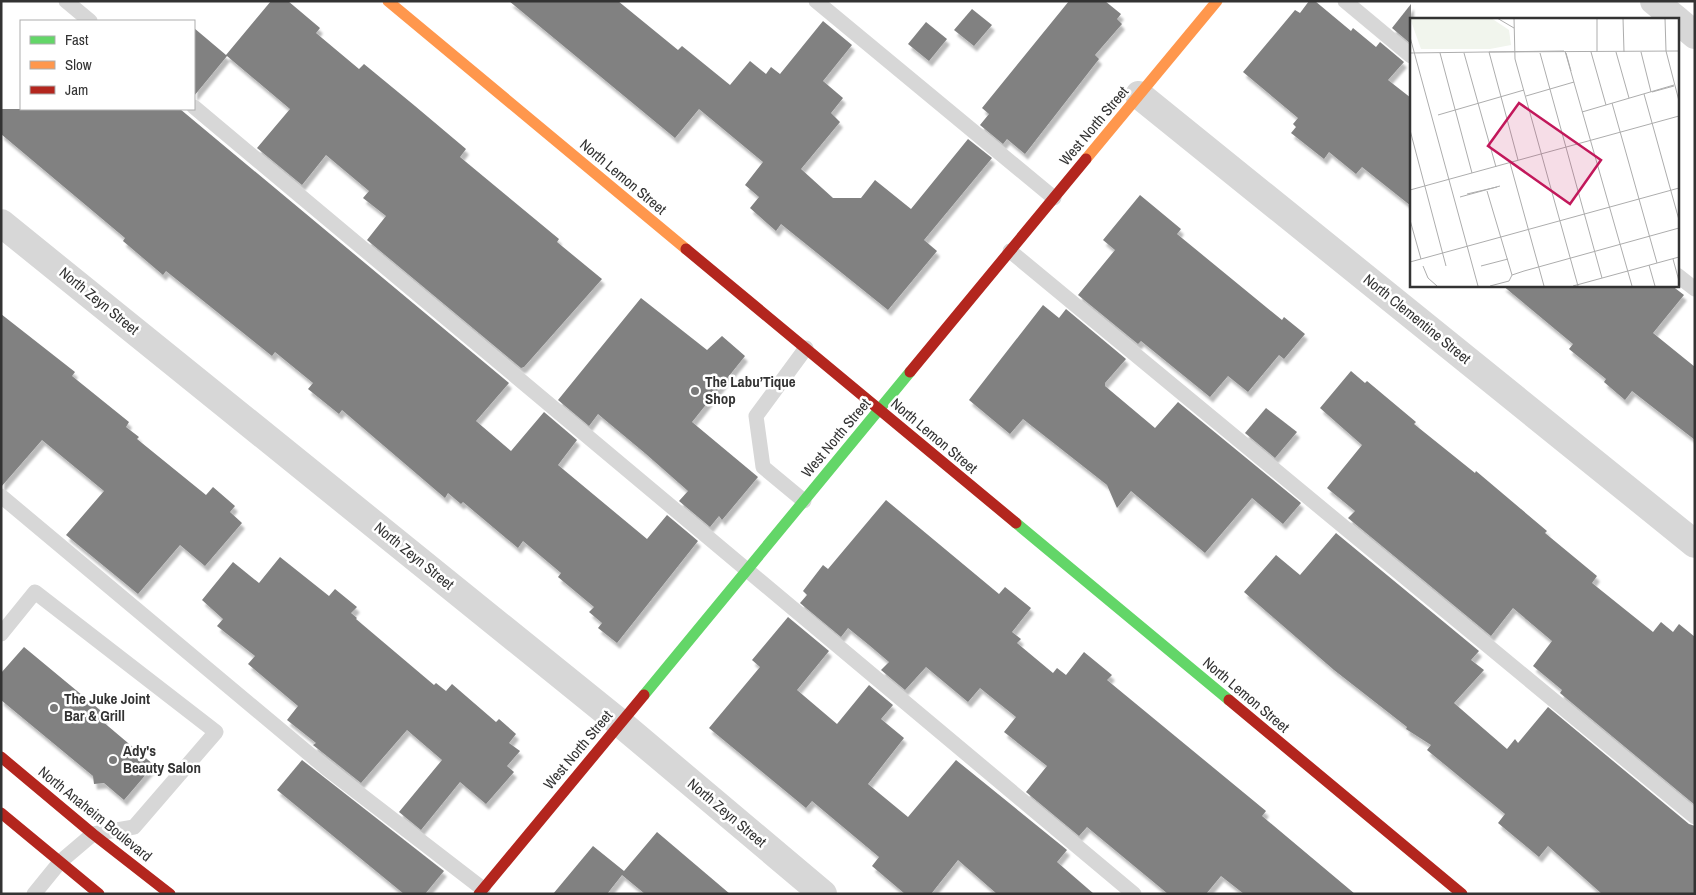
<svg xmlns="http://www.w3.org/2000/svg" width="1696" height="895" viewBox="0 0 1696 895" font-family="'Archivo Narrow',sans-serif">
<style>
.building{fill:#818181;filter:url(#shadow)}
.lines{fill:none;stroke-linecap:round;stroke-linejoin:round}
.lane{stroke:#d7d7d7;stroke-width:15}
.street{stroke:#d7d7d7;stroke-width:28}
.fast{stroke:#63d668;stroke-width:11}
.slow{stroke:#ff974d;stroke-width:11}
.jam{stroke:#b3261e;stroke-width:11}
.poi-dot{fill:#7a7a7a;stroke:#fff;stroke-width:2}
.labels{text-anchor:middle;stroke-width:5;stroke-linejoin:round;paint-order:stroke}
.street-label{font-size:15px;fill:#333;stroke:#fff}
.poi-label{font-size:15px;font-weight:bold;fill:#333;stroke:#fff;text-anchor:start}
.inset-road{fill:none;stroke:#adadad;stroke-width:1}
.view{fill:#c2185b;fill-opacity:0.15;stroke:#c2185b;stroke-width:2.5}
.inset-edge{fill:none;stroke:#333;stroke-width:2.5}
</style>
<defs>
<filter id="shadow"><feDropShadow dx="3" dy="5.5" stdDeviation="1" flood-color="#0004"/></filter>
</defs>
<rect width="100%" height="100%" fill="#fff"/>
<g class="building">
<path d="M271 1H288L320 28 316 33 359 69 364 64 415 106 466 149 460 157 559 239 557 242 602 279 524 367 521 368 367 240 386 216 363 198 369 191 326 155 302 185 257 148 290 109 227 56 194 96V28L226 55Z"/>
<path d="M509 1H618L678 50 682 46 730 85 750 61 766 74 771 67 780 74 823 21 852 45 823 81 843 98 831 113 840 122 801 169 833 198H861L875 180 911 209 968 139 992 158 924 240 937 251 888 310 781 224 776 231 750 208 759 197 745 185 763 162 699 109 675 138Z"/>
<path d="M1069 1H1105L1121 14 1117 19 1122 24 1095 55 1099 59 1025 154 1007 139 1003 144 980 125 989 114 982 108Z"/>
<path d="M1309 1H1315L1351 31 1353 28 1376 47 1380 42 1404 62 1388 80 1411 98V206L1362 167 1356 174 1329 152 1324 159 1291 133 1296 127 1293 124 1298 118 1243 72 1295 10 1300 13Z"/>
<path d="M1411 4V44L1392 28Z"/>
<path d="M972 9 992 25 974 46 954 30Z"/>
<path d="M926 22 947 39 929 61 908 44Z"/>
<path d="M1 109H180L509 383 476 421 511 451 544 412 577 440 558 465 647 539 667 515 698 541 617 643 598 628 602 623 589 612 594 607 558 577 561 573 523 541 518 548 463 502 461 504 448 493 445 498 342 410 339 414 308 389 313 383 275 352 272 356 166 271 163 275 123 241 125 238 1 134Z"/>
<path d="M1140 195 1181 229 1177 234 1282 320 1284 317 1305 334 1284 359 1279 355 1248 392 1228 376 1210 397 1141 341 1138 344 1078 295 1115 250 1103 240Z"/>
<path d="M1502 285H1671L1684 295 1653 333 1695 367V440L1632 391 1625 400 1604 382 1606 379 1569 349 1573 344Z"/>
<path d="M641 298 707 350 722 336 745 356 692 422 758 477 722 520 719 516 710 527 679 501 688 491 646 454 598 414 589 426 558 400Z"/>
<path d="M1043 305 1059 318 1066 309 1126 359 1105 383V386L1155 428 1178 402 1301 503 1283 524 1252 498 1205 553 1131 491 1117 508 1107 485 1023 419 1010 434 969 400Z"/>
<path d="M1 314 75 372 72 376 129 422 126 427 139 437 137 439 206 495 213 487 235 506 230 512 242 523 205 566 180 545 138 594 66 535 104 491 42 440 1 487Z"/>
<path d="M1351 371 1365 383 1367 381 1416 422 1414 424 1475 473 1476 471 1547 531 1545 533 1597 576 1592 583 1653 632 1661 622 1673 632 1679 624 1695 637V805L1560 693 1562 690 1533 666 1552 641 1513 608 1491 636 1348 518 1355 511 1327 488 1362 445 1320 408Z"/>
<path d="M1266 408 1297 432 1275 458 1245 433Z"/>
<path d="M886 500 999 594 1005 587 1031 608 1012 632 1021 639 1017 643 1053 673 1057 668 1066 675 1084 652 1112 675 1107 680 1266 811 1262 816 1355 894H1244L1221 876 1206 894H1168L1087 827 1079 836 1026 792 1047 766 1004 732 1016 717 980 688 968 702 926 667 905 690 881 670 889 662 869 645 848 628 841 637 800 603 807 595 803 591 823 565 828 569Z"/>
<path d="M1336 533 1479 651 1471 660 1484 670 1454 703 1507 749 1515 739 1518 743 1548 707 1689 824 1695 826V894H1602L1548 846 1539 857 1498 823 1505 814 1427 750 1431 745 1406 729 1407 727 1334 670 1244 592 1276 555 1300 575Z"/>
<path d="M280 557 329 596 335 589 357 607 351 613 357 618 356 619 434 685 436 683 446 691 452 684 496 722 499 719 516 734 509 743 520 751 507 766 514 772 486 804 460 782 421 830 399 812 442 760 407 730 361 783 313 745 316 743 287 720 298 706 248 664 255 656 217 626 223 619 202 600 233 562 259 583Z"/>
<path d="M788 617 829 651 797 690 837 724 869 685 893 705 881 719 904 738 868 784 908 817 956 760 1067 850 1057 862 1094 894H997L958 860 931 894H905L872 866 879 857 812 801 806 808 709 728 760 667 752 660Z"/>
<path d="M24 647 106 715 102 721 154 765 124 800 104 783 94 784 93 776 1 700V673Z"/>
<path d="M302 760 444 871 425 894H404L277 790Z"/>
<path d="M657 832 730 894H645L622 875 607 894H553L593 846 624 871Z"/>
</g>
<g class="lines">
<g class="lane">
<path d="M66 1 90 21"/>
<path d="M816 1 1054 198"/>
<path d="M1345 1 1411 56"/>
<path d="M194 107 1134 894"/>
<path d="M1010 251 1695 817"/>
<path d="M1677 275 1695 289"/>
<path d="M1 496 326 768 483 889"/>
<path d="M804 501 763 467 756 416 806 348"/>
<path d="M1 634 35 592 216 732 134 827 93 834 60 862 34 894"/>
</g>
<g class="street">
<path d="M1654 1 1676 19"/>
<path d="M1677 20 1695 35"/>
<path d="M1139 95 1695 544"/>
<path d="M1 223 620 723 823 894"/>
</g>
<g class="fast">
<path d="M1016 523 1229 700"/>
<path d="M644 695 910 372"/>
</g>
<g class="slow">
<path d="M388 1 686 249"/>
<path d="M1086 159 1217 1"/>
</g>
<g class="jam">
<path d="M686 249 1016 523"/>
<path d="M910 372 1086 159"/>
<path d="M1229 700 1462 894"/>
<path d="M1 757 93 834 170 894"/>
<path d="M1 813 99 894"/>
<path d="M479 894 644 695"/>
</g>
</g>
<g class="poi-dot">
<circle cx="695" cy="391" r="5"/>
<circle cx="54" cy="708" r="5"/>
<circle cx="113" cy="760" r="5"/>
</g>
<g class="labels">
<g class="street-label">
<text transform="translate(1094 126) rotate(-50)" y="5">West North Street</text>
<text transform="translate(623 177) rotate(40)" y="5">North Lemon Street</text>
<text transform="translate(99 301) rotate(39)" y="5">North Zeyn Street</text>
<text transform="translate(1417 319) rotate(39)" y="5">North Clementine Street</text>
<text transform="translate(934 436) rotate(40)" y="5">North Lemon Street</text>
<text transform="translate(836 438) rotate(-50)" y="5">West North Street</text>
<text transform="translate(414 556) rotate(39)" y="5">North Zeyn Street</text>
<text transform="translate(1246 695) rotate(40)" y="5">North Lemon Street</text>
<text transform="translate(578 750) rotate(-50)" y="5">West North Street</text>
<text transform="translate(727 813) rotate(40)" y="5">North Zeyn Street</text>
<text transform="translate(95 814) rotate(39)" y="5">North Anaheim Boulevard</text>
</g>
<g class="poi-label">
<text x="705" y="387">The Labu’Tique<tspan x="705" dy="17">Shop</tspan></text>
<text x="64" y="704">The Juke Joint<tspan x="64" dy="17">Bar &amp; Grill</tspan></text>
<text x="123" y="756">Ady's<tspan x="123" dy="17">Beauty Salon</tspan></text>
</g>
</g>
<g transform="translate(1410 18)">
<rect width="269" height="269" fill="#fff"/>
<path d="M0 0H81L99 12 101 27 80 31H11Z" fill="#f1f5ed"/>
<path class="inset-road" d="M87 0 104 10M104 0 105 41 168 268M213 0 214 34M255 0 256 33 269 83M0 19 68 268M155 33 222 268M79 34 108 142M79 34 269 33M181 34 196 87M187 34V0M206 34 219 80M231 34 241 74M0 35 154 33M30 35 62 155M54 35 86 149M130 35 192 260M156 35 161 53M242 74 264 68M234 76 269 202M116 78 164 64M202 85 247 245M172 94 264 67M28 97 114 72M0 112 36 248M100 145 134 268M0 172 269 98M77 173 102 257M57 176 87 169M50 179 90 168M0 202 11 241M263 241 269 263M0 244 269 170M239 247 245 268M13 248 18 260 27 268M71 248 98 241M80 268 99 263 102 257 114 253 269 210M163 268 269 239"/>
<path class="view" d="M109 85 191 142 160 186 78 128Z"/>
<rect width="269" height="269" class="inset-edge"/>
</g>
<rect width="1696" height="895" fill="none" stroke="#333333" stroke-width="5"/>
<rect x="20" y="20" width="175" height="90" fill="#ffffff" stroke="#adadad"/>
<rect x="30" y="36" width="25" height="8" fill="#63d668" stroke="#adadad"/>
<text x="65" y="45" font-size="15" fill="#333333">Fast</text>
<rect x="30" y="61" width="25" height="8" fill="#ff974d" stroke="#adadad"/>
<text x="65" y="70" font-size="15" fill="#333333">Slow</text>
<rect x="30" y="86" width="25" height="8" fill="#b3261e" stroke="#adadad"/>
<text x="65" y="95" font-size="15" fill="#333333">Jam</text>
</svg>
